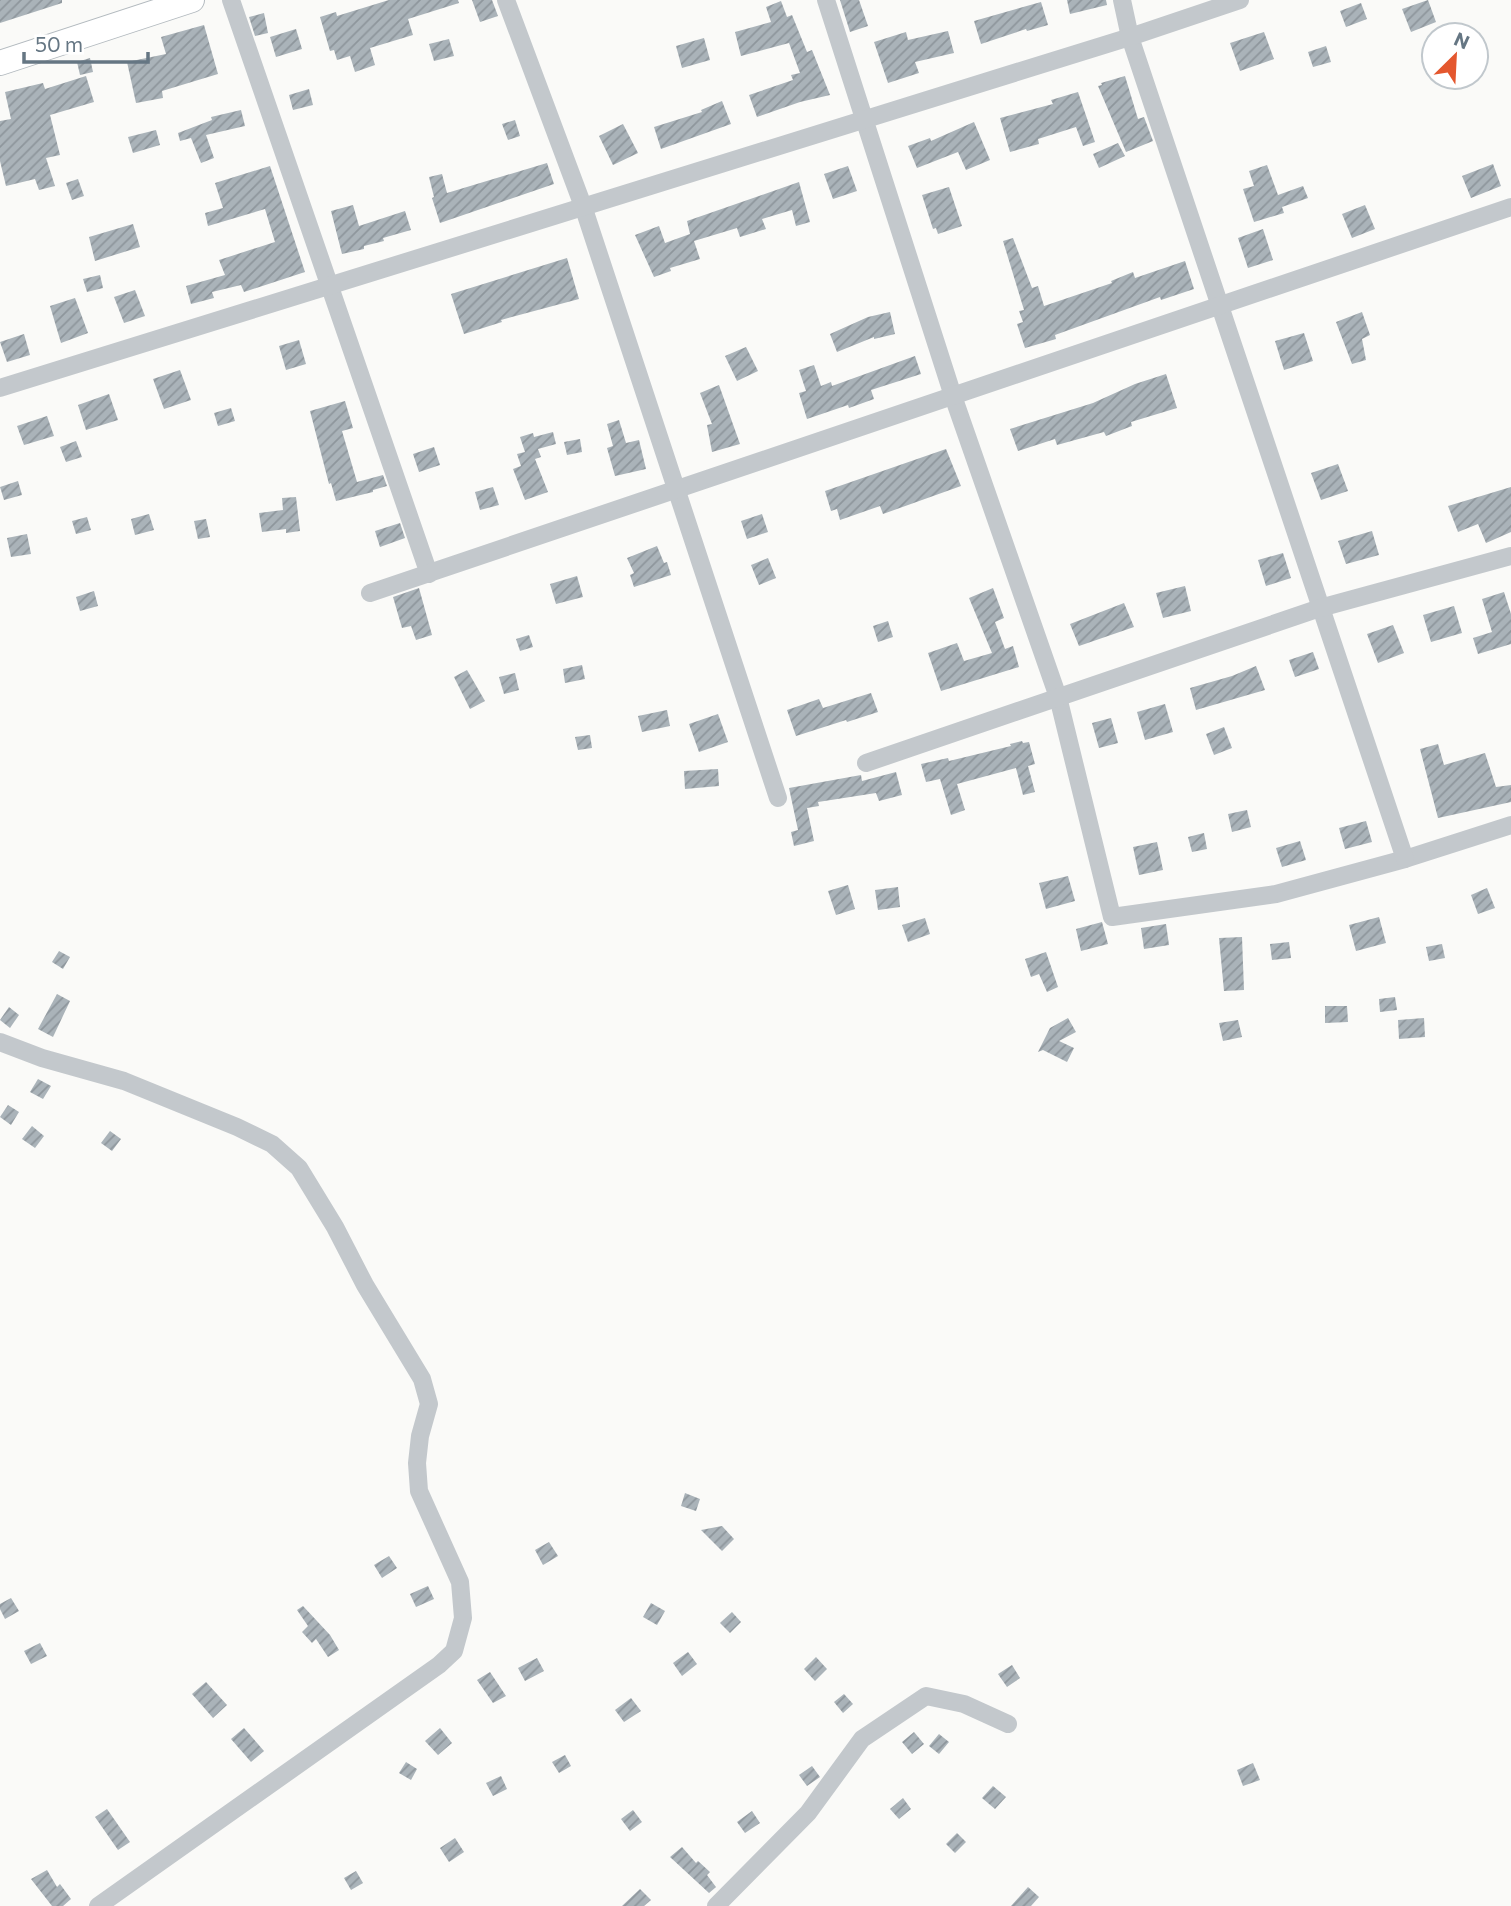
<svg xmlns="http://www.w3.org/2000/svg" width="1511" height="1906" viewBox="0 0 1511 1906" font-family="Commissioner,sans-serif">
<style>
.building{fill:url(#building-hatch)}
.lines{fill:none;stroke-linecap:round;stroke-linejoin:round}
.secondary-casing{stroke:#b3babf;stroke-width:26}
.street{stroke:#c3c8cc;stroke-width:18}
.secondary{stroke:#fff;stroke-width:24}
</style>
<defs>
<pattern id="building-hatch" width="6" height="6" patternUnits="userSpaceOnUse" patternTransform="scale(1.75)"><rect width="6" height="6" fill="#aab3b9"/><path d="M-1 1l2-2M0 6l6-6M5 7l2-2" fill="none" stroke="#8e969c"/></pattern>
</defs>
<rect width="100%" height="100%" fill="#fafaf8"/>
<g class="building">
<path d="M0 0H62V3L0 23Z"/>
<path d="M389 0H458L459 3 408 19 413 35 370 48 375 65 355 72 350 56 337 60 334 50 330 51 320 17 336 12 337 16Z"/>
<path d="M472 0H492L498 16 480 22Z"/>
<path d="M840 0H859L868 26 850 32Z"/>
<path d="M1067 0H1106L1107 5 1070 14Z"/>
<path d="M1428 0 1436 22 1411 32 1402 9Z"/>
<path d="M781 1 787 17 792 15 807 52 812 50 830 95 800 102 757 117 749 95 793 80 791 75 800 73 789 43 741 56 735 32 771 22 766 7Z"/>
<path d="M1041 2 1048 25 1027 31 1026 29 981 44 974 21Z"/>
<path d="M1361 3 1367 19 1346 27 1340 11Z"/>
<path d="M264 13 268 33 255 36 249 17Z"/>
<path d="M204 25 218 74 162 91 163 98 136 103 127 62 166 54 161 37Z"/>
<path d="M296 29 302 49 276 57 270 37Z"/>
<path d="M948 31 954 53 915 62 919 73 888 83 874 42 906 32 908 40Z"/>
<path d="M1264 32 1274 59 1240 71 1230 43Z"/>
<path d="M704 38 710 60 682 68 676 46Z"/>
<path d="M449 39 454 56 434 61 429 44Z"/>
<path d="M1326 46 1331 62 1313 67 1308 52Z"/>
<path d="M90 58 93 72 80 75 77 62Z"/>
<path d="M86 76 94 102 50 115 60 155 46 158 55 186 39 190 35 179 6 186 0 161V121L11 119 5 92 43 83 45 89Z"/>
<path d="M1125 76 1138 119 1144 117 1153 141 1126 152 1098 86 1102 85 1101 83Z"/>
<path d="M309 89 313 105 293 110 289 95Z"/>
<path d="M1078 92 1095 142 1083 146 1076 127 1038 139 1039 144 1010 152 1000 118 1053 104 1051 100Z"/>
<path d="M722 101 731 124 661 149 654 127 702 112 701 110Z"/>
<path d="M241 110 245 126 206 135 214 158 201 163 191 138 180 141 178 133 212 120 211 117Z"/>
<path d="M515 120 520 136 508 140 502 124Z"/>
<path d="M974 122 990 160 966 170 958 152 917 168 908 146 930 138 931 141Z"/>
<path d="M623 124 638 153 613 165 599 136Z"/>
<path d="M156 130 160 145 133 153 128 137Z"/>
<path d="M1118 143 1125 156 1099 168 1093 154Z"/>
<path d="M547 163 554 184 440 223 432 198 434 197 429 177 442 174 447 193Z"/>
<path d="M1493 164 1501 186 1471 198 1462 176Z"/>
<path d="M1267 165 1278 195 1303 186 1308 198 1282 207 1284 213 1254 222 1243 189 1254 186 1249 171Z"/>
<path d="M270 166 305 272 244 292 241 285 212 292 214 298 191 304 186 286 225 275 219 260 275 242 265 209 208 226 205 213 223 208 215 183Z"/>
<path d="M848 166 857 191 833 199 824 174Z"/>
<path d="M78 179 84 196 72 200 66 183Z"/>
<path d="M799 182 810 222 796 226 792 210 762 219 766 229 740 237 737 228 694 241 700 259 670 268 671 271 654 277 635 235 659 226 665 243 690 234 687 221Z"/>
<path d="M949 187 962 226 938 234 936 228 933 229 922 195Z"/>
<path d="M353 205 359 226 405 211 411 230 383 238 384 241 364 246V249L342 254 331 211Z"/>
<path d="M1365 205 1375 229 1352 238 1342 214Z"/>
<path d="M133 224 140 247 95 261 89 237Z"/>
<path d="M1263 229 1273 260 1248 268 1238 238Z"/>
<path d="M1013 238 1032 288 1038 286 1044 306 1112 283 1111 281 1133 272 1135 278 1185 261 1194 289 1161 300 1160 297 1055 335 1056 339 1025 348 1017 324 1023 322 1019 311 1024 310 1003 241Z"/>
<path d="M567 258 579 299 501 320 502 322 464 334 451 294Z"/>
<path d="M100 275 103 288 87 292 83 279Z"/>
<path d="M135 290 145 316 124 323 114 297Z"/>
<path d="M75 298 88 333 61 343 50 306Z"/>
<path d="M890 312 895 334 874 339V337L837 352 830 334 868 317Z"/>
<path d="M1362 312 1370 335 1362 339 1366 360 1352 364 1336 322Z"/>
<path d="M1304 333 1313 361 1284 370 1275 341Z"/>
<path d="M24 334 30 355 7 362 0 342Z"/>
<path d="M299 340 306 364 286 370 279 346Z"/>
<path d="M746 347 758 371 737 381 725 356Z"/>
<path d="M915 356 921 374 871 390 874 399 849 408 848 405 807 419 799 393 806 391 799 370 814 365 821 386 831 382 832 386Z"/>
<path d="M180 370 191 400 164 409 153 379Z"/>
<path d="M1166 374 1177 408 1131 422 1132 426 1106 436 1104 432 1057 445 1055 439 1018 451 1010 429 1093 403 1135 384Z"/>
<path d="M719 385 740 444 712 452 707 425 712 424 700 393Z"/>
<path d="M109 394 118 420 86 430 78 405Z"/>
<path d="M345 401 353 428 342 431 357 482 383 475 387 486 373 490V492L336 501 331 483 329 484 310 411Z"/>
<path d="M231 408 235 421 218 426 214 413Z"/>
<path d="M47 416 54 436 24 445 17 426Z"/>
<path d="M619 420 626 443 639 440 646 469 615 476 607 448 613 446 607 424Z"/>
<path d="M553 432 556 444 538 449 541 457 535 459 548 492 525 500 513 469 521 466 517 454 525 452 520 437 533 433 534 437Z"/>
<path d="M580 439 582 452 567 455 564 442Z"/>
<path d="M76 441 82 457 66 462 60 447Z"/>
<path d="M434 447 440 465 419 472 413 454Z"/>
<path d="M946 449 961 486 883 514 880 506 840 520 837 509 831 511 825 491Z"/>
<path d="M1338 464 1348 491 1321 500 1311 473Z"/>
<path d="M18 481 22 495 4 500 0 487Z"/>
<path d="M493 487 499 505 480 510 475 492Z"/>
<path d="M1511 487V532L1486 543 1478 524 1458 532 1448 506Z"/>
<path d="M296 497 300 531 286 533V529L262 532 259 513 283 510 282 498Z"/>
<path d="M149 514 154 530 135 535 131 519Z"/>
<path d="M762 514 768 532 747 539 741 521Z"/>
<path d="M87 517 91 530 76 534 72 521Z"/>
<path d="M206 519 210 537 198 539 194 521Z"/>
<path d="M400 523 405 538 380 547 375 531Z"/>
<path d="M1372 531 1379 555 1346 564 1338 541Z"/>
<path d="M27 534 31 554 11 557 7 538Z"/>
<path d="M657 546 664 563 667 562 671 575 634 587 630 575 634 573 627 558Z"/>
<path d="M1283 553 1291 578 1266 586 1258 560Z"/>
<path d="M768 558 776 578 759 585 751 565Z"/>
<path d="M577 576 583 597 556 604 550 584Z"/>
<path d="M1185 586 1191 611 1163 618 1156 593Z"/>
<path d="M419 588 432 635 416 640 411 626 402 628 393 597Z"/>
<path d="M993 588 1004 618 995 622 1005 649 1013 646 1019 667 941 691 928 653 957 643 964 661 992 653 969 598Z"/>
<path d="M94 591 98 606 80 611 76 597Z"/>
<path d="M1504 592 1511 614V644L1478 654 1473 638 1492 632 1482 599Z"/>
<path d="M1124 603 1134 627 1079 646 1070 624Z"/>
<path d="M1454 606 1462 633 1431 642 1423 615Z"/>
<path d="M888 621 893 637 878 642 873 626Z"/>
<path d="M1393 625 1404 653 1378 663 1367 634Z"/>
<path d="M529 635 533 647 520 651 516 639Z"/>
<path d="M1313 652 1319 669 1295 677 1289 660Z"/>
<path d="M582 665 585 679 565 683 563 669Z"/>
<path d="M1256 666 1265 690 1196 710 1190 688 1232 676Z"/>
<path d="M467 670 485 701 470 709 454 677Z"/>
<path d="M515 673 519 690 504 694 499 677Z"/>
<path d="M871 693 878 712 847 722 846 720 796 736 787 710 819 699 823 708Z"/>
<path d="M1165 704 1173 732 1145 740 1137 712Z"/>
<path d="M667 710 670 726 642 732 638 716Z"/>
<path d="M718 714 728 742 699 752 689 724Z"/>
<path d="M1111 718 1118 743 1099 748 1092 723Z"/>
<path d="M1224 727 1232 748 1214 755 1206 734Z"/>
<path d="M590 735 592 748 578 750 575 737Z"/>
<path d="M1022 741 1023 743 1029 742 1035 764 1028 766 1035 792 1023 795 1016 768 957 784 965 810 951 815 940 779 926 782 921 764 948 758 949 761 1011 746 1010 744Z"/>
<path d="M1438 744 1444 765 1485 753 1496 787 1511 785V802L1438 818 1420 749Z"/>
<path d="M718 769 719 786 685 789 684 771Z"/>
<path d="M896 772 902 795 879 801 876 793 818 802 819 806 807 808 814 841 794 846 791 832 798 830 789 788 861 775 862 781Z"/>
<path d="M1247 810 1251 827 1232 832 1228 814Z"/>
<path d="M1366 821 1372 842 1345 849 1339 828Z"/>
<path d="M1204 833 1207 849 1192 852 1188 837Z"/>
<path d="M1300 841 1306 860 1282 867 1276 848Z"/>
<path d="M1157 842 1163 870 1139 875 1133 847Z"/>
<path d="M1068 876 1075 901 1046 909 1039 883Z"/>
<path d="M848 885 855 909 836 915 828 891Z"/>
<path d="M898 887 900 907 878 910 875 890Z"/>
<path d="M1487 888 1495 908 1478 914 1471 895Z"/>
<path d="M1379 917 1386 943 1356 951 1349 925Z"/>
<path d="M925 918 930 934 908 942 902 925Z"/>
<path d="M1102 922 1108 944 1081 951 1076 929Z"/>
<path d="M1166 924 1169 945 1144 949 1141 928Z"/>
<path d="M1242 937 1244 990 1224 991 1219 938Z"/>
<path d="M1289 942 1291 958 1272 960 1270 944Z"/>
<path d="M1442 944 1445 958 1429 961 1426 947Z"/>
<path d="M59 951 70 957 63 969 52 962Z"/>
<path d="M1046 952 1058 987 1047 992 1039 974 1031 977 1025 959Z"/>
<path d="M57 994 70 1001 53 1037 38 1029Z"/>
<path d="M1395 997 1397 1010 1380 1012 1379 999Z"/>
<path d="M1325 1006H1347L1348 1022 1325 1023Z"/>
<path d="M9 1007 19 1015 10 1028 0 1020Z"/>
<path d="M1068 1018 1076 1032 1059 1041 1074 1048 1067 1062 1043 1050 1038 1052 1050 1028Z"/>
<path d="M1424 1018 1425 1037 1399 1039 1398 1020Z"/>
<path d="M1238 1020 1242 1037 1223 1041 1219 1023Z"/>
<path d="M38 1079 51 1086 43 1099 30 1092Z"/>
<path d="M8 1105 19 1112 11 1125 0 1117Z"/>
<path d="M32 1126 44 1136 35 1148 22 1139Z"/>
<path d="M110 1131 121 1139 112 1151 101 1143Z"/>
<path d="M685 1493 700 1499 696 1511 681 1506Z"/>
<path d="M722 1526 734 1539 722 1551 701 1530Z"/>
<path d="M549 1542 558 1556 543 1565 535 1550Z"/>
<path d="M389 1556 397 1568 382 1578 374 1565Z"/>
<path d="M428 1586 434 1599 416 1607 410 1594Z"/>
<path d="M11 1598 19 1611 5 1619 0 1609V1604Z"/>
<path d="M651 1603 665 1611 657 1625 643 1617Z"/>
<path d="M303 1606 330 1635 339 1650 328 1657 316 1639 312 1643 302 1632 308 1626 297 1610Z"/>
<path d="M732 1612 741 1622 730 1633 720 1623Z"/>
<path d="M40 1643 47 1656 31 1664 24 1651Z"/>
<path d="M688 1652 697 1664 682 1676 673 1663Z"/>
<path d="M816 1657 827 1669 815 1681 804 1669Z"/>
<path d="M537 1658 544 1671 525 1681 518 1668Z"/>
<path d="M1012 1665 1020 1678 1007 1687 998 1674Z"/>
<path d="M490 1672 506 1696 493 1703 477 1680Z"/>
<path d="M206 1682 227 1705 213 1718 192 1694Z"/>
<path d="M844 1694 853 1704 843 1713 834 1702Z"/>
<path d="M631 1698 641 1711 624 1722 615 1710Z"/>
<path d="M244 1728 264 1751 251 1762 231 1739Z"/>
<path d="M440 1728 452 1743 438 1755 425 1741Z"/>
<path d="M914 1732 924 1744 912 1754 902 1742Z"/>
<path d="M939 1734 949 1742 939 1754 929 1746Z"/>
<path d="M565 1755 571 1766 559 1773 552 1762Z"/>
<path d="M406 1762 417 1769 411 1780 399 1773Z"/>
<path d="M1253 1763 1260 1780 1243 1786 1237 1770Z"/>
<path d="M812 1766 820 1777 807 1786 799 1775Z"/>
<path d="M501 1776 507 1789 493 1796 486 1783Z"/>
<path d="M993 1786 1006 1797 995 1809 982 1798Z"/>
<path d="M903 1798 911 1809 899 1819 890 1809Z"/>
<path d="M107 1809 130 1842 118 1850 95 1817Z"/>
<path d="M633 1810 642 1822 630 1831 621 1819Z"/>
<path d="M752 1811 760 1823 745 1833 737 1822Z"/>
<path d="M957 1833 966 1842 955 1853 946 1844Z"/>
<path d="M455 1838 464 1852 449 1862 440 1848Z"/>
<path d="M682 1847 696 1863 698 1861 710 1872 707 1875 716 1887 709 1893 670 1857Z"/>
<path d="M47 1870 57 1887 60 1884 71 1899 63 1906H52L31 1879Z"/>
<path d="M356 1871 363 1883 351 1890 344 1878Z"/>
<path d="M1028 1887 1039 1897 1031 1906H1011Z"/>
<path d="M640 1889 651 1900 644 1906H622Z"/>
</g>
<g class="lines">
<g class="secondary-casing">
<path id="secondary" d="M0 63 192 0"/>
</g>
<g class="street">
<path d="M231 0 429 574"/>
<path d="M506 0 583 206 778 798"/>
<path d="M826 0 953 396 1058 697 1112 917 1276 894 1405 859 1511 825"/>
<path d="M1122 0 1130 37 1405 859"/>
<path d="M0 388 1130 37 1240 0"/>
<path d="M370 593 1511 207"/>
<path d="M866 763 1320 608 1511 556"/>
<path d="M0 1042 42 1058 124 1081 237 1127 272 1144 299 1168 335 1227 365 1285 422 1379 429 1404 420 1436 417 1463 419 1491 460 1582 463 1618 454 1651 439 1665 98 1906"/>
<path d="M716 1906 808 1813 862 1739 926 1696 964 1704 1008 1724"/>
</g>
<use href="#secondary" class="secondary"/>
</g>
<g transform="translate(1455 56) rotate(24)"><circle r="33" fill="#ffffff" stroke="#c1c8cd" stroke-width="2"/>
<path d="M0-5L12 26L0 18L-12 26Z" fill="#e4572e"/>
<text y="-10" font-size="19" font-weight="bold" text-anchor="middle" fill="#657683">N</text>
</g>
<path d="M24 52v10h124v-10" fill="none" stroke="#657683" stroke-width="3.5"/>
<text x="35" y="52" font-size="21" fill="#657683" stroke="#ffffff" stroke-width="5" paint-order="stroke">50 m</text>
</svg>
